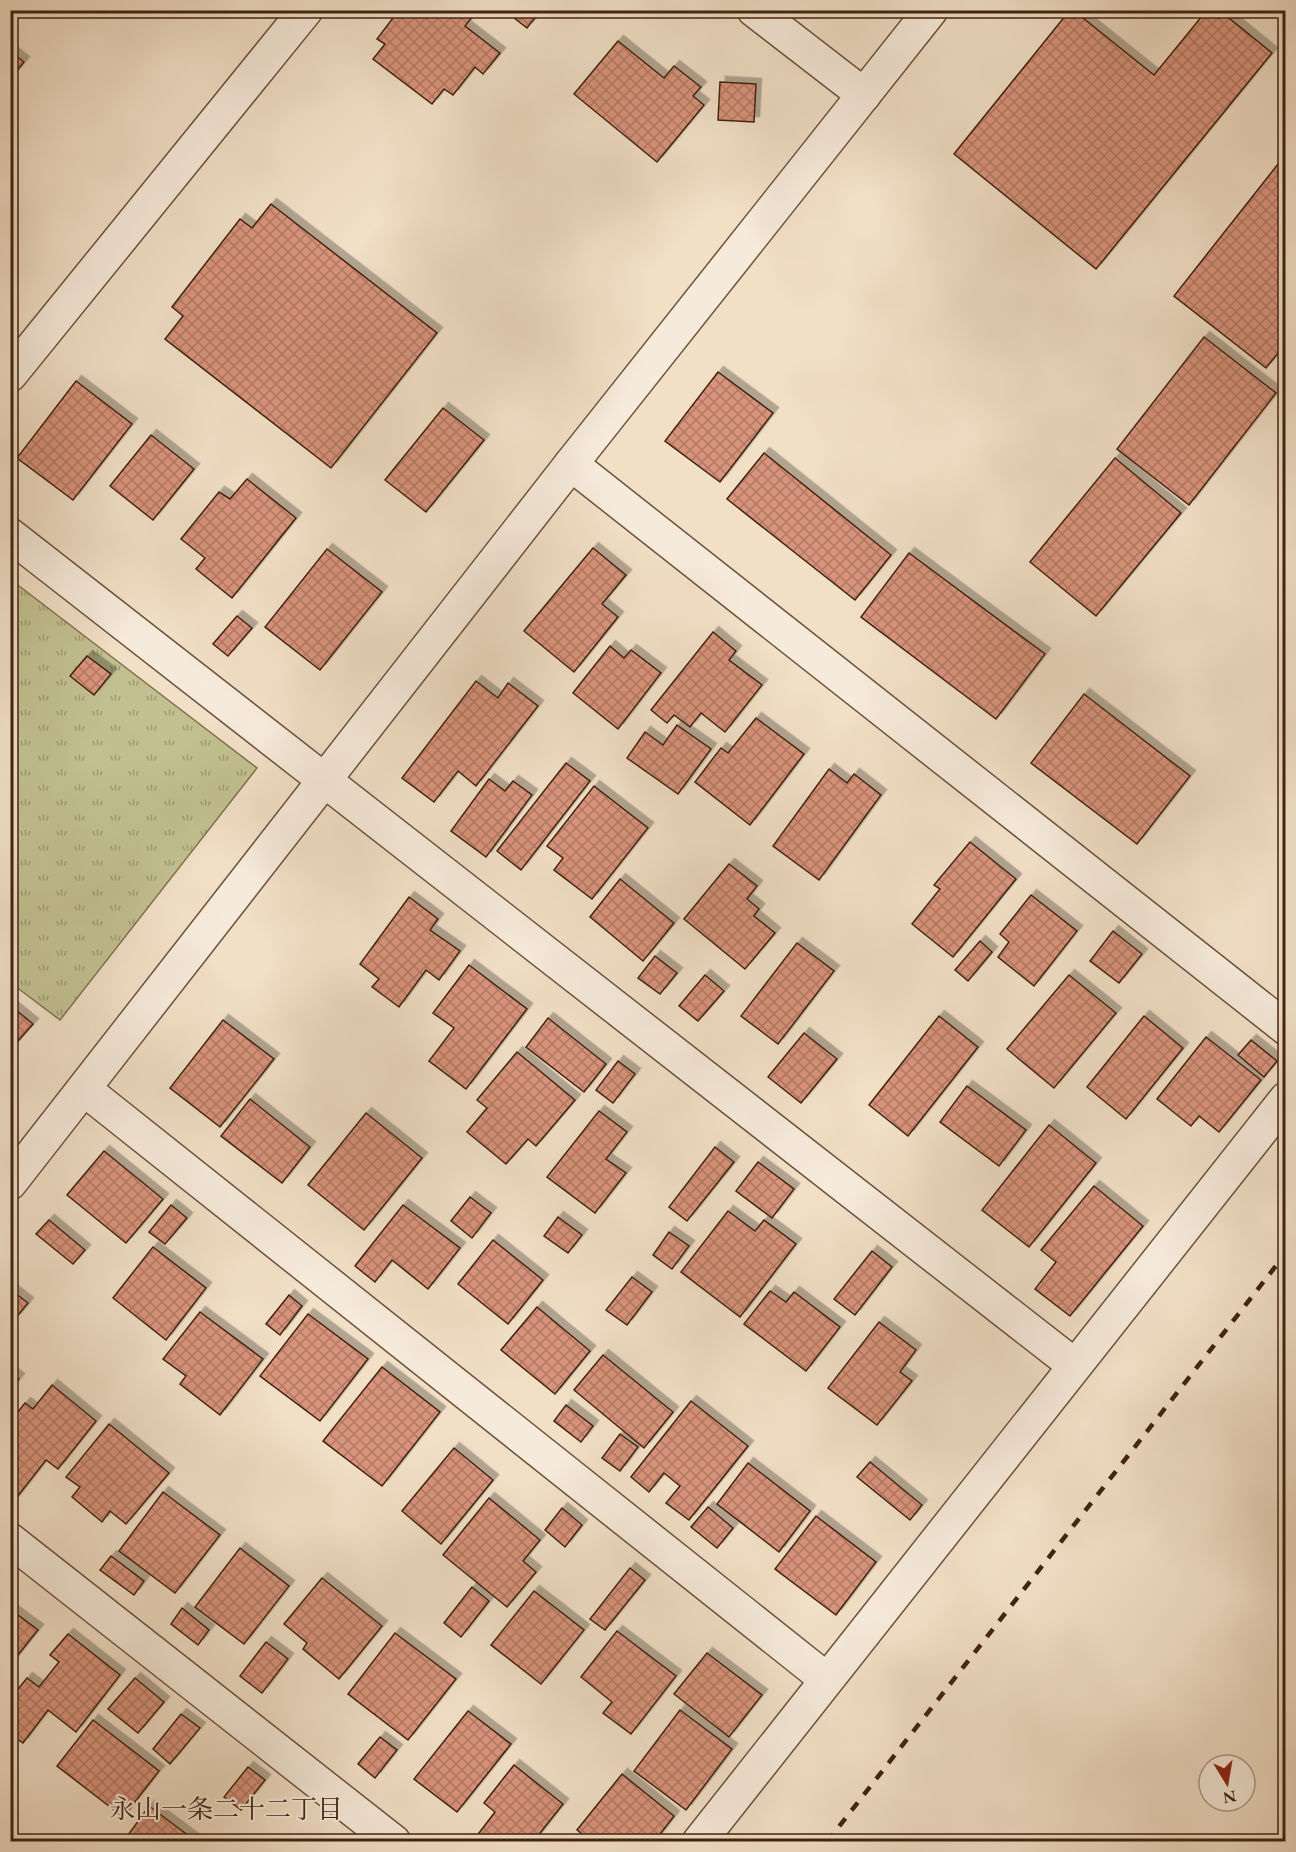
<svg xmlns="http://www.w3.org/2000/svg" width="1296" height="1852" viewBox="0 0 1296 1852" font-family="'EB Garamond','Noto Serif JP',serif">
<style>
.grass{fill:url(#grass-tufts);stroke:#827250;stroke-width:1.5}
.building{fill:url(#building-cross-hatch);stroke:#412311;stroke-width:1.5;filter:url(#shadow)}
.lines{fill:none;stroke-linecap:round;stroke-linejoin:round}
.minor-casing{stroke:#6d523e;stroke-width:36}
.minor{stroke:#f6eada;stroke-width:33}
.rail{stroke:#412311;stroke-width:4.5;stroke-dasharray:10 10;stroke-linecap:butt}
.labels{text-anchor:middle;stroke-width:4.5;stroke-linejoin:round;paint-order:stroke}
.neighbourhood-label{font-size:26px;fill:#412311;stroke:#f6eada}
</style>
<defs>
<pattern id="grass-tufts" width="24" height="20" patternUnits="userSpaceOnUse" patternTransform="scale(1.5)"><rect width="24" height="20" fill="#c2c090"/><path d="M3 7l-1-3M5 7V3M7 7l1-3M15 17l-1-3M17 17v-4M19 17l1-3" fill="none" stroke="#9f9c74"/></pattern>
<pattern id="building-cross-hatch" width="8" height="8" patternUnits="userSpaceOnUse" patternTransform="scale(1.5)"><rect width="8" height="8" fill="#d8937b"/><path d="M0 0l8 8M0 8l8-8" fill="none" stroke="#b17863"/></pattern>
<filter id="shadow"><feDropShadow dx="5.5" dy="-5.5" stdDeviation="0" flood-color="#0004"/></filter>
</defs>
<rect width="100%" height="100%" fill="#f1dfc6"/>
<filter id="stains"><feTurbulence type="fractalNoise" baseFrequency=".00333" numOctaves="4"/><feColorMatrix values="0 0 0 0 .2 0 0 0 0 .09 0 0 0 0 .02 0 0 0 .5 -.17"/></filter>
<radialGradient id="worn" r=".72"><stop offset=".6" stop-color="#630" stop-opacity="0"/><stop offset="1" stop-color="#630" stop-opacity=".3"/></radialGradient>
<path class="grass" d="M10 579 257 768 60 1020 11 983Z"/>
<g class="building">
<path d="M399 10H472L475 13 465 26 500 53 483 74 475 67 453 95 444 89 432 104 373 59 385 44 377 39Z"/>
<path d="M504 10H541L527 28Z"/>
<path d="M1070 10H1073L1154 75 1207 10H1219L1272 53 1096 269 954 154Z"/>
<path d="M618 41 664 78 674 66 701 87 693 96 704 105 657 162 574 94Z"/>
<path d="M10 51 24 62 10 79Z"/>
<path d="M720 82 756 84 754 122 718 120Z"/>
<path d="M1286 154V343L1266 368 1174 296Z"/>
<path d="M271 204 437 333 331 468 165 339 183 316 172 307 240 219 252 228Z"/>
<path d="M1204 337 1276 393 1189 505 1117 449Z"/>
<path d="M718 372 773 413 720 482 665 441Z"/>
<path d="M76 381 132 424 73 500 17 458Z"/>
<path d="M443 408 484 440 426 512 385 480Z"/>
<path d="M151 435 194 469 153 520 110 486Z"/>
<path d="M764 453 891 555 855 600 727 499Z"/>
<path d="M1115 458 1181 513 1096 616 1030 562Z"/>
<path d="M247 479 296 518 232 598 196 569 205 558 181 539 219 492 230 499Z"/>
<path d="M593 548 626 575 602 604 618 617 574 672 524 631Z"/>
<path d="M327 549 382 592 320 670 265 627Z"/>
<path d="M909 553 1045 654 996 719 861 617Z"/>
<path d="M237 616 252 628 228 656 213 644Z"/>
<path d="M713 632 736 651 729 660 762 685 725 732 701 713 690 727 674 715 667 723 651 710Z"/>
<path d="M610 646 624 658 631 650 661 673 618 729 573 693Z"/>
<path d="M87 656 111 674 94 695 70 676Z"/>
<path d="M476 681 498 698 508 683 538 706 476 786 458 771 434 802 402 778Z"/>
<path d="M1084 694 1190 776 1137 844 1031 763Z"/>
<path d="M756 718 804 754 750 825 695 782 721 748 728 753Z"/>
<path d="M677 725 711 749 678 794 627 758 645 732 663 745Z"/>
<path d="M566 763 590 781 521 870 497 851Z"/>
<path d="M829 769 847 783 854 774 881 795 819 880 773 846Z"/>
<path d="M489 779 505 791 513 781 532 795 486 857 451 831Z"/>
<path d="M594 786 648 828 592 899 554 870 563 858 547 846Z"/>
<path d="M970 842 1016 879 953 957 912 924 940 889 934 885Z"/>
<path d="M729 864 757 886 747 899 759 909 754 916 775 933 745 969 684 919Z"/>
<path d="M620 879 674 923 643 961 590 917Z"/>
<path d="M1031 895 1077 931 1034 986 998 957 1009 942 1000 934Z"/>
<path d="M409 897 438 919 430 930 460 951 439 980 426 970 399 1007 372 987 379 979 360 964Z"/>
<path d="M1113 931 1142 954 1119 983 1090 961Z"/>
<path d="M980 941 992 952 968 981 955 970Z"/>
<path d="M797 943 834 971 778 1044 741 1016Z"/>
<path d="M655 956 677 973 660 994 638 978Z"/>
<path d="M469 965 527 1009 466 1089 429 1061 454 1028 433 1013Z"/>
<path d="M705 975 724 991 698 1021 679 1006Z"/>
<path d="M1069 975 1116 1013 1054 1088 1007 1049Z"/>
<path d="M10 1005 33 1024 10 1050Z"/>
<path d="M939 1016 978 1047 908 1136 869 1105Z"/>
<path d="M1144 1016 1183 1048 1126 1119 1087 1087Z"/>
<path d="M548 1018 606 1064 584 1092 526 1047Z"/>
<path d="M223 1020 274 1059 220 1127 170 1088Z"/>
<path d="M804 1033 837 1059 801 1103 768 1077Z"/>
<path d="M1206 1037 1261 1080 1219 1132 1199 1116 1191 1126 1157 1099Z"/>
<path d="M1251 1040 1277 1061 1264 1077 1238 1055Z"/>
<path d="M517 1052 575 1100 536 1146 528 1139 506 1164 467 1132 487 1108 477 1100Z"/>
<path d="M618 1061 635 1074 613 1103 596 1090Z"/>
<path d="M967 1086 1026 1130 999 1166 940 1122Z"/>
<path d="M250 1099 310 1147 282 1183 221 1136Z"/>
<path d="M599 1111 627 1132 606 1159 626 1173 595 1213 547 1177Z"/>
<path d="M366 1113 422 1158 364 1230 308 1185Z"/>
<path d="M1049 1125 1096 1163 1029 1247 982 1210Z"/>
<path d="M715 1147 734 1162 687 1221 669 1207Z"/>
<path d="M104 1151 163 1199 126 1243 67 1195Z"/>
<path d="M758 1162 794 1189 772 1218 736 1191Z"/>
<path d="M1094 1186 1143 1226 1070 1316 1035 1289 1056 1262 1041 1250Z"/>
<path d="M470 1197 491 1213 472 1238 451 1221Z"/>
<path d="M171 1205 187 1218 165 1244 149 1232Z"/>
<path d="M403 1205 460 1248 428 1289 392 1260 375 1282 355 1266Z"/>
<path d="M728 1211 755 1231 764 1220 796 1244 740 1317 681 1272Z"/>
<path d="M558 1217 582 1235 568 1253 544 1236Z"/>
<path d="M49 1220 85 1250 73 1264 36 1234Z"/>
<path d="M669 1232 689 1246 672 1269 653 1255Z"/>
<path d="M493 1240 543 1280 508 1324 458 1284Z"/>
<path d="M153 1247 206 1288 166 1340 113 1298Z"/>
<path d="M872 1251 892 1267 855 1315 834 1299Z"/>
<path d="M632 1277 652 1292 627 1325 606 1310Z"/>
<path d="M10 1289 28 1303 15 1319 10 1315Z"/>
<path d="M770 1291 786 1302 794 1292 840 1327 806 1371 744 1324Z"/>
<path d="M289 1295 302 1306 280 1335 266 1324Z"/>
<path d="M537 1307 590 1351 555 1394 501 1350Z"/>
<path d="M200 1312 263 1359 220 1415 180 1384 186 1376 163 1359Z"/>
<path d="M308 1314 368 1359 320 1421 260 1376Z"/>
<path d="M879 1322 916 1350 900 1372 912 1381 877 1425 828 1388Z"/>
<path d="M603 1355 673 1412 644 1448 574 1390Z"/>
<path d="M382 1367 440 1412 382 1486 323 1441Z"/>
<path d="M10 1372 19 1379 10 1389Z"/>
<path d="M52 1385 96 1421 58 1469 46 1460 14 1501 10 1498V1422L25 1403 33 1409Z"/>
<path d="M691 1401 748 1446 689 1520 666 1503 680 1486 664 1473 649 1492 631 1477Z"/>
<path d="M566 1405 593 1426 581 1442 554 1421Z"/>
<path d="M109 1424 169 1473 126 1524 110 1511 102 1522 72 1497 80 1487 66 1477Z"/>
<path d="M620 1434 638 1447 620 1471 602 1458Z"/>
<path d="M454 1448 493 1480 441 1544 402 1511Z"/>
<path d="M870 1462 922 1505 910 1520 857 1477Z"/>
<path d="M748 1463 810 1511 779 1552 717 1504Z"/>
<path d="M163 1492 220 1535 175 1593 119 1551Z"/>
<path d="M489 1498 540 1540 523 1561 536 1572 507 1607 443 1555Z"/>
<path d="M708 1507 733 1528 717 1548 691 1527Z"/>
<path d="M562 1508 582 1525 565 1547 545 1530Z"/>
<path d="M816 1516 876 1562 836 1615 775 1569Z"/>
<path d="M240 1548 289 1586 244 1644 195 1607Z"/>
<path d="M111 1556 144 1581 134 1595 100 1570Z"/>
<path d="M630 1568 645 1580 605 1630 590 1619Z"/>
<path d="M322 1578 382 1626 339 1679 303 1649 307 1643 284 1624Z"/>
<path d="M472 1587 489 1601 461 1637 444 1623Z"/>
<path d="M534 1591 584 1630 541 1684 491 1645Z"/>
<path d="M182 1608 209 1630 198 1645 171 1624Z"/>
<path d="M10 1609 38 1630 10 1665Z"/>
<path d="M617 1631 676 1676 631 1734 603 1713 612 1702 581 1677Z"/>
<path d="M395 1633 456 1679 408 1740 348 1694Z"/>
<path d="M68 1634 120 1675 76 1732 48 1710 23 1743 10 1734V1699L27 1678 39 1687 59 1662 50 1655Z"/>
<path d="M266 1642 288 1659 262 1693 240 1676Z"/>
<path d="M707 1653 762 1695 729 1737 674 1694Z"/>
<path d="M135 1678 164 1702 138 1733 108 1709Z"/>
<path d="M680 1710 732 1749 686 1810 634 1771Z"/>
<path d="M468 1711 511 1744 457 1812 414 1779Z"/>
<path d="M181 1714 200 1728 170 1764 153 1749Z"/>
<path d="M93 1720 159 1771 123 1817 57 1766Z"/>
<path d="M380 1737 397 1750 375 1778 358 1764Z"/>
<path d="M514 1765 563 1804 533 1842H482L476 1837 495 1812 484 1803Z"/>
<path d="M248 1767 265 1780 241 1810 224 1797Z"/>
<path d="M622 1774 674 1816 654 1842H592L577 1830Z"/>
<path d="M149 1806 197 1842H123Z"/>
</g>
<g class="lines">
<g class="minor-casing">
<g id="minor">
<path d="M754 10 864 95"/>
<path d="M10 375 306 10"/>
<path d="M571 464 1286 1028"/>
<path d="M10 535 1074 1365"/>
<path d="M84 1089 826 1679"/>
<path d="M10 1183 571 464 931 10"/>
<path d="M10 1540 394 1842"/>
<path d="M699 1842 1286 1099"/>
</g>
</g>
<use href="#minor" class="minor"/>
<path class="rail" d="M827 1842 1286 1253"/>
</g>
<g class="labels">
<g class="neighbourhood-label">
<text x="226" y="1818">永山一条二十二丁目</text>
</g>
</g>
<rect width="1296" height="1852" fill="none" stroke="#f1dfc6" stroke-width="36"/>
<rect x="12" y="12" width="1272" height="1828" fill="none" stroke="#412311" stroke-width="3"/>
<rect x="18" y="18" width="1260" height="1816" fill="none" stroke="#412311" stroke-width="1.5"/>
<g transform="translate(1227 1783) rotate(169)"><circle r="28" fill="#f6eada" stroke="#ae9a8a" stroke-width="1.5"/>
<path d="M0-4.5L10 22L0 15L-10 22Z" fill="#8f2418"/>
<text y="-9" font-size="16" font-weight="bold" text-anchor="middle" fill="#412311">N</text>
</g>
<rect width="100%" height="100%" filter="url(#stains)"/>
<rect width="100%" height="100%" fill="url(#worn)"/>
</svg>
